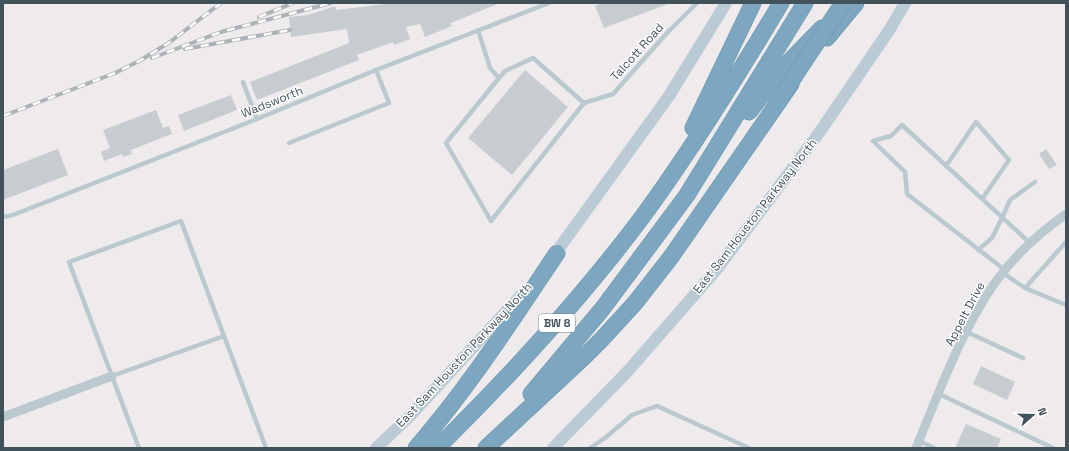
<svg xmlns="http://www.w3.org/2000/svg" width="1069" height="451" viewBox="0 0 1069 451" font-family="'Space Grotesk',sans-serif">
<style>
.building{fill:#c7ccd1}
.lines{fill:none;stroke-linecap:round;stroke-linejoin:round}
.motorway-casing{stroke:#6992ac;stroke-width:17}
.service{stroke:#bac9d0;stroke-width:4.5}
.minor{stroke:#bac9d0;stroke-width:9}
.secondary{stroke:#bacbd6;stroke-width:12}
.motorway{stroke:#7da7c1;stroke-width:16}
.rail-casing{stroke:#adb2b7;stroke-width:4}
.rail{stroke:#fff;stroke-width:2.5;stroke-dasharray:8;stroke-linecap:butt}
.motorway-bridge-casing{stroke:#6992ac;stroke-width:17;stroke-linecap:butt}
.motorway-bridge{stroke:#7da7c1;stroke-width:16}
.labels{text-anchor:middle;stroke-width:3;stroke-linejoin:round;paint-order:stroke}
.shield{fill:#fff;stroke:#7b868c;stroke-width:1}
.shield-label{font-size:11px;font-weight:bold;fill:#42525b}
.street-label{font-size:12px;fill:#42525b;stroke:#fff}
</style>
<rect width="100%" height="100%" fill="#efebec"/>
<g class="building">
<path d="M394 3H500L451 23 452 26 425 37 420 24 406 27 410 39 394 45 393 42 357 55 359 60 257 100 250 82 349 43 347 29 291 37 289 17 308 15 335 6 336 10Z"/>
<path d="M603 3H668V4L604 28 595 6Z"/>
<path d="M525 70 568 107 512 175 468 138Z"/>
<path d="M231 95 237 110 184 131 178 115Z"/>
<path d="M156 110 163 128 169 126 172 134 131 150 132 154 123 157 122 154 104 161 101 152 110 148 103 130Z"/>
<path d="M58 149 68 175 3 200V170Z"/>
<path d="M1046 149 1057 165 1049 169 1039 154Z"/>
<path d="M981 366 1015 382 1007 400 973 384Z"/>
<path d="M966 424 1001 439 997 448H955Z"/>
</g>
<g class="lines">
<g class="motorway-casing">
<g id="motorway">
<path d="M827 38 856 3"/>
<path d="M749 112 786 65 822 28"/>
<path d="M693 128 753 3"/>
<path d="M531 394 603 308 687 195 805 3"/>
<path d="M416 448C469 387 512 320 557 253"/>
<path d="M437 448C511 375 581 299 643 216 693 148 738 75 781 3"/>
<path d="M486 448 584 357 602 339 635 303 671 257 791 84"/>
</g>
</g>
<g class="service">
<path d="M478 30 490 68 499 78 446 143 491 221 584 103 533 58 505 71 499 78"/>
<path d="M243 82 257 119"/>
<path d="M584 103 613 94 666 34 697 3"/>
<path d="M289 143 389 103 376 70"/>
<path d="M946 166 976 122 1009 160 982 199"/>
<path d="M3 217 13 215 257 119 376 70 549 3"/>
<path d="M978 250 992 238 1002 218 1010 200 1035 182"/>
<path d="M1005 270 907 194 905 172 873 141 891 136 902 125 1030 243"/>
<path d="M1003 273 1025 288 1066 242"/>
<path d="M1025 288 1066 305"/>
<path d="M967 332 1023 358"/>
<path d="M112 376 224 336"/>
<path d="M939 394 1053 448"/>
<path d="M919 441 934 448"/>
<path d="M139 448 69 262 181 221 266 448"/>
<path d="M590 448 605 438 632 415 657 406 749 448"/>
</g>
<g class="minor">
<path d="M3 417 112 376"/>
<path d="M916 448C939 393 960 333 994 284 1014 256 1039 233 1066 214"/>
</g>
<g class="secondary">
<path d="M552 258 669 96 726 3"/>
<path d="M376 448 410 416 522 294"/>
<path d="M553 448 627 372 717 269 819 133 890 29 905 3"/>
</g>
<use href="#motorway" class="motorway"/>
<g class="rail-casing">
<g id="rail">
<path d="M259 17 293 3"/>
<path d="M185 49 290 30"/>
<path d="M152 58 221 32 331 3"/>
<path d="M3 116 115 73 141 60 170 42 221 3"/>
</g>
</g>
<use href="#rail" class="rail"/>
<g class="motorway-bridge-casing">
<path id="motorway-bridge" d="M782 95 843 3"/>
</g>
<use href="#motorway-bridge" class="motorway-bridge"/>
</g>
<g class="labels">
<rect class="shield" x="539" y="314" width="36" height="18" rx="3"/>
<g class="shield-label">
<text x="557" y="327">BW 8</text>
</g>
<g class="street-label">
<text transform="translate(637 52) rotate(-48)" y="4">Talcott Road</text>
<text transform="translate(272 102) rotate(-22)" y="4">Wadsworth</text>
<text transform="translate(755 216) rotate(-52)" y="4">East Sam Houston Parkway North</text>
<text transform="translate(965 314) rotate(-62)" y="4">Appelt Drive</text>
<text transform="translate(464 355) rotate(-47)" y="4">East Sam Houston Parkway North</text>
</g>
</g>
<rect width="1069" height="451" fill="none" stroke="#42525b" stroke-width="8"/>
<g transform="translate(1033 415) rotate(70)" stroke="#ffffff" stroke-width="3" paint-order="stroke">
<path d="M0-3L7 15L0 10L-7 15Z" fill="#42525b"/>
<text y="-6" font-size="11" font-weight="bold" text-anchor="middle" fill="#42525b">N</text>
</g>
</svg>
